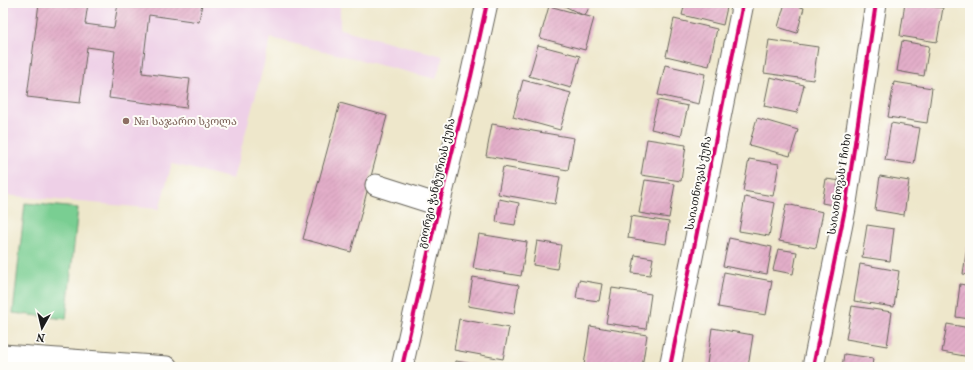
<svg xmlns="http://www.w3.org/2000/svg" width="973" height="370" viewBox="0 0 973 370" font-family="'IM FELL French Canon','Noto Serif Georgian',serif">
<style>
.built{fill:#eed0e7}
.pitch{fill:#79ce92;stroke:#4a7557}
.building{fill:url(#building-hatch)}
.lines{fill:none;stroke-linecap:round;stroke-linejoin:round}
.street-casing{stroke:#666359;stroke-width:23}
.street{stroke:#fff;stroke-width:21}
.cycleway-casing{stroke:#fdfcf7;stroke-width:6}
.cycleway{stroke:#d6006c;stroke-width:4}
.education-dot{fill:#8d6e63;stroke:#fdfcf7;stroke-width:1.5}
.labels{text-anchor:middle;stroke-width:4;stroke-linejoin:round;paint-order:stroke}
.education-label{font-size:11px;fill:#785e54;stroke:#fdfcf7;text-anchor:start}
.street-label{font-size:11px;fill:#1c1c1c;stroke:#fdfcf7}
</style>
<defs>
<pattern id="building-hatch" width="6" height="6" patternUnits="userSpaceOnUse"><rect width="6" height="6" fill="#e3aec9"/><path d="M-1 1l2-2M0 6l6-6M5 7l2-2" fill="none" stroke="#c295ac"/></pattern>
</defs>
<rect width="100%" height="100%" fill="#fdfcf7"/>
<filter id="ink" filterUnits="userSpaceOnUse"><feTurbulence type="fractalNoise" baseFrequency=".025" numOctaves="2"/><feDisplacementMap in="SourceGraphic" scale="8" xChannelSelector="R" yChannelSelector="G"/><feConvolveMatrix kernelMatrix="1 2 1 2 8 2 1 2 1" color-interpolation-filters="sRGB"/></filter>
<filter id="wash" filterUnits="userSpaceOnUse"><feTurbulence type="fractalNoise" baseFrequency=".012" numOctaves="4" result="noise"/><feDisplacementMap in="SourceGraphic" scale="16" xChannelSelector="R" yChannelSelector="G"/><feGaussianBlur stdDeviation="0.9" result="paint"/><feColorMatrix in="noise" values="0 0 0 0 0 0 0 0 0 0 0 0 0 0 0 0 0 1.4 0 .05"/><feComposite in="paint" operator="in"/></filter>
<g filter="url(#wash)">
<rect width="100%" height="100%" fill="#eee7cb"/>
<path class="built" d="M3 3H340V29L443 56 436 79 271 38 233 179 172 164 159 209 3 195Z"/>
<path class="pitch" d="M25 203 78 208 66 319 13 313Z"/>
<g id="blocks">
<g class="building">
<path d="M39 3H88L85 24 114 28 118 3H202L199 22 149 15 142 73 190 79 186 108 109 98 115 51 87 47 80 103 27 97Z"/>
<path d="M558 3H591L585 16Z"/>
<path d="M685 3H728L723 25 682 15Z"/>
<path d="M785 3H788L804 8 797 33 778 27Z"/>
<path d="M905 3 943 8 937 42 900 36Z"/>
<path d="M549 6 594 18 585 50 540 38Z"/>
<path d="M674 19 717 29 709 66 666 56Z"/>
<path d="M769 40 818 47 813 80 764 73Z"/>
<path d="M902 41 929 46 924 76 897 71Z"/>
<path d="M538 45 580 56 571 88 529 76Z"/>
<path d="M665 65 705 74 699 104 658 95Z"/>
<path d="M770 77 804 85 797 113 764 106Z"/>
<path d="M523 80 571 93 560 130 513 117Z"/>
<path d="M894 82 932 88 927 123 888 117Z"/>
<path d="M658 100 688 106 681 136 651 129Z"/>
<path d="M340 103 387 116 351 252 303 239Z"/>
<path d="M757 118 798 130 790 156 749 145Z"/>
<path d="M891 123 920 128 914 164 885 160Z"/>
<path d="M492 124 574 138 568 170 486 156Z"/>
<path d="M647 139 686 145 681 181 641 175Z"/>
<path d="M749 159 779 164 773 196 743 191Z"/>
<path d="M503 167 560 177 555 204 498 194Z"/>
<path d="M880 176 909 181 904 215 875 210Z"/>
<path d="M826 179 842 181 838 206 822 203Z"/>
<path d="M645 180 675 184 669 218 639 213Z"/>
<path d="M745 197 775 203 769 236 739 231Z"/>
<path d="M499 199 519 203 515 225 496 222Z"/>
<path d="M786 204 823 212 816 248 779 241Z"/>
<path d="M631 216 669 222 666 244 628 238Z"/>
<path d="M867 225 894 229 890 261 862 257Z"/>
<path d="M479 234 527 242 521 276 473 268Z"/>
<path d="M729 238 772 247 767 274 723 266Z"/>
<path d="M537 241 561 245 557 269 533 265Z"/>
<path d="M967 247H970V275L963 274Z"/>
<path d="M778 249 797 252 793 274 773 270Z"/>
<path d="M635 255 653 258 650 275 632 273Z"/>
<path d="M860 264 899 271 894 307 854 301Z"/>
<path d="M724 272 772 281 766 315 718 307Z"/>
<path d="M473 277 519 285 514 314 468 306Z"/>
<path d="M579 280 602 284 599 301 576 298Z"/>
<path d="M960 284 970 286V319L956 317Z"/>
<path d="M612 288 651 294 646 329 606 323Z"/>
<path d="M852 306 892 312 887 346 846 339Z"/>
<path d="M459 319 509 328 503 359 454 350Z"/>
<path d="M947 324 970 328V357L942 352Z"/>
<path d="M590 326 647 335 642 367H594L584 365Z"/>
<path d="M712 328 753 335 748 367H727L707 364Z"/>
<path d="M844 354 873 358 872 367H842Z"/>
<path d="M456 361 483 366V367H455Z"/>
</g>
</g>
</g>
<g filter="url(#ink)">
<use href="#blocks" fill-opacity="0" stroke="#666359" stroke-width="1"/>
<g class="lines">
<g class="street-casing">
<g id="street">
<path d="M376 185 439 205"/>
<path d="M3 355 167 367"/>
<path d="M402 367 439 205 471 76 487 3"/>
<path d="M670 367 743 3"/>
<path d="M813 367 845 209 876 3"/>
</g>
</g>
<use href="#street" class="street"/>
<g class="cycleway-casing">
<g id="cycleway">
<path d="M402 367 439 205 471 76 487 3"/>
<path d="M670 367 743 3"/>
<path d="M813 367 845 209 876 3"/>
</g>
</g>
<use href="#cycleway" class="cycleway"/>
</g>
</g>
<circle class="education-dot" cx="126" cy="121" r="4"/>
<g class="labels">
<g class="education-label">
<text x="134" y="125">№1 საჯარო სკოლა</text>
</g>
<g class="street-label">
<text transform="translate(436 183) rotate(-77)" y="4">გიორგი ჭანტურიას ქუჩა</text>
<text transform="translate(698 183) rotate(-79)" y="4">საიათნოვას ქუჩა</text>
<text transform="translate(839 184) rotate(-81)" y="4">საიათნოვას I ჩიხი</text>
</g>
</g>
<rect width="973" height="370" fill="none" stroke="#fdfcf7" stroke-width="16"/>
<g transform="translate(42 328) rotate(188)" stroke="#fdfcf7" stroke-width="3" paint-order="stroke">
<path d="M0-3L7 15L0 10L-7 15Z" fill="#1c1c1c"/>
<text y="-6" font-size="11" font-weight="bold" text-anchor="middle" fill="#1c1c1c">N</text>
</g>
</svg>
